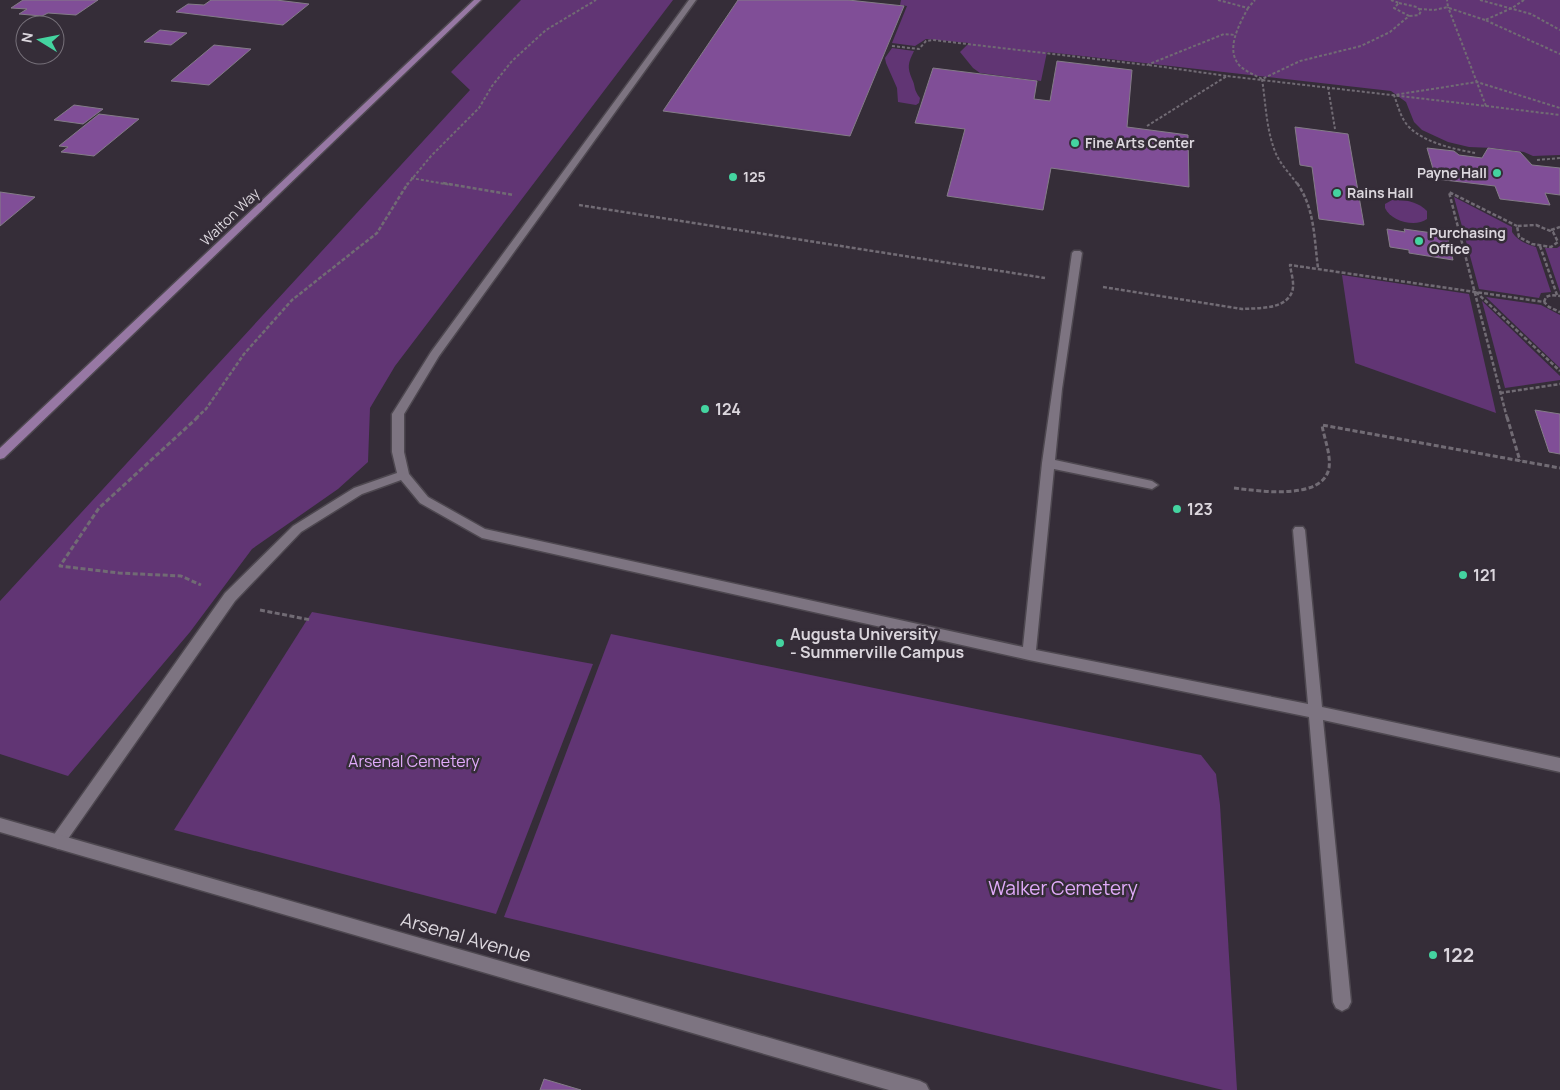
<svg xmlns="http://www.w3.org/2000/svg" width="1560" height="1090" viewBox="0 0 1560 1090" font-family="Manrope,sans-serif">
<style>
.green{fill:#613574}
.building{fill:#804e97;stroke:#847c88}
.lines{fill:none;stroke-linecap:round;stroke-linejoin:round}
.lane-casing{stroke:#4e4850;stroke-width:3}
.street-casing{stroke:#4e4850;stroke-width:3}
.secondary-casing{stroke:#4e4850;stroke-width:3}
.path-far2{stroke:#716b74;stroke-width:2;stroke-dasharray:3 2;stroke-linecap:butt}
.path-far1{stroke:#716b74;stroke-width:2.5;stroke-dasharray:4 2;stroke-linecap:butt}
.path{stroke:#716b74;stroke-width:3;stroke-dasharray:5 2.5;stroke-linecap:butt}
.lane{fill:#7d7481;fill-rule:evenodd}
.street{fill:#7d7481;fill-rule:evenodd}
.secondary{fill:#9778a4;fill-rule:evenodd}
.poi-dot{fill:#44d4a0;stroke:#352d38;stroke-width:2}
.labels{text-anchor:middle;stroke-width:5;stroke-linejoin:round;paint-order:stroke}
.far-poi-label{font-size:14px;font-weight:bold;fill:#dbd6dd;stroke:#352d38;text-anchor:start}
.far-street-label{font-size:14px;fill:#dbd6dd;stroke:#352d38}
.poi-label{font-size:16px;font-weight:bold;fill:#dbd6dd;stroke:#352d38;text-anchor:start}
.park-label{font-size:16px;fill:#e1abfa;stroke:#352d38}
.near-park-label{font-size:19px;fill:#e1abfa;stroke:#352d38}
.near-street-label{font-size:19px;fill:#dbd6dd;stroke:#352d38}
.near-poi-label{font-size:19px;font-weight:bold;fill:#dbd6dd;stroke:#352d38;text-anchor:start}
</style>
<rect width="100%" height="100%" fill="#352d38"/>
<g class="green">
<path d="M521 0H673L395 366 370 408 368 462 338 489 252 549 190 632 68 776 0 754V601L470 90 451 72Z"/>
<path d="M901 0H1560V155L1533 156 1524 152 1493 148 1469 147 1448 142 1422 130 1414 122 1406 102 1391 91 1047 52 1041 81 980 73 973 68 960 52 969 43 926 39 915 46 892 43 907 6 900 5Z"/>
<path d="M892 48 914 51C908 63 907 67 912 79 916 87 913 89 920 98L919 103 916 105 898 102 897 88 886 63 885 58Z"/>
<path d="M1454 197 1512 227V232C1518 241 1526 244 1536 247L1551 292 1541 293 1539 298 1479 289Z"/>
<path d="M1392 200C1405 199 1418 202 1427 211V219C1415 228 1391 221 1385 208V204Z"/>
<path d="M1560 246V292L1545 248H1557Z"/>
<path d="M1342 275 1469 294 1496 413 1355 363Z"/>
<path d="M1486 297 1541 305 1560 315V368Z"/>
<path d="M1482 301 1560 376V380L1505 388Z"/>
<path d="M312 612 593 664 496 914 174 830Z"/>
<path d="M611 634 1201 755 1216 774 1220 805 1237 1090H1223L504 917Z"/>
</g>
<g class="building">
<path d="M23 0H98L76 15 48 13 42 16 19 14 27 9 11 8Z"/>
<path d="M211 0H276L309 4 283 25 176 12 188 4 204 5Z"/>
<path d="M738 0H848L904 6 850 136 663 111Z"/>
<path d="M160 30 187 33 171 45 144 42Z"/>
<path d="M214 45 251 49 209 85 171 81Z"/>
<path d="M1057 61 1132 70 1127 127 1188 135 1189 187 1051 168 1043 210 947 196 965 129 915 123 933 68 1037 81 1034 99 1050 101Z"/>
<path d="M74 105 103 109 83 124 54 120Z"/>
<path d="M99 114 139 119 94 156 61 152 68 147 59 146Z"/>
<path d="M1295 127 1348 134 1364 225 1319 219 1312 167 1300 165Z"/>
<path d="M1427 148 1454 151 1459 155 1482 158 1488 148 1520 152 1532 165 1560 168V195L1545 193 1550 205 1500 199 1495 186 1436 179Z"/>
<path d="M0 192 35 197 0 226Z"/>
<path d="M1387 229 1405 232 1404 229 1447 235 1453 260 1409 253V250L1390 247Z"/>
<path d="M1535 410 1560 414V454L1549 452Z"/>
<path d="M544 1079 581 1090H540Z"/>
</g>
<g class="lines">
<g class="lane-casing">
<path id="lane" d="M689 0H696L439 356 404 414V452L409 474 428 497 485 529 1023 647 1042 463 1072 253 1074 251H1080L1082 253 1062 389 1055 460 1152 481 1158 485 1152 489 1054 469 1036 650 1308 704 1293 530 1295 527H1303L1305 530 1322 707 1560 758V772L1323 720 1351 1002 1348 1008 1342 1011 1336 1008 1333 1002 1309 717 1029 660 482 538 420 503 401 480 362 494 301 532 235 601 63 846 58 849 53 846 50 841 53 836 225 593 293 526 354 488 397 473 392 452V414L394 411 431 352Z"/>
</g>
<g class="street-casing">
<path id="street" d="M0 818 920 1081 926 1084 929 1090H889L0 832Z"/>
</g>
<g class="secondary-casing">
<path id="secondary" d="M474 0H481L4 458 0 459V448Z"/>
</g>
<g class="path-far2">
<path d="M1218 0 1248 8 1255 0"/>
<path d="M1480 0 1531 14 1560 30"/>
<path d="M1524 0 1512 8 1485 20 1560 54"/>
<path d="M1399 3 1417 7 1421 11 1419 15 1409 16"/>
<path d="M1248 8C1239 25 1224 51 1241 67 1247 72 1255 75 1262 79L1300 61 1361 46 1390 32 1409 16 1394 8 1399 3 1391 0"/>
<path d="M1449 8 1485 20"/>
<path d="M1419 9 1434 10 1448 7 1447 0"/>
<path d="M892 46 919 49 926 41 933 40 1147 65 1224 34 1235 35"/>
<path d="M1149 65 1227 76"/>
<path d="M1262 79C1266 104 1266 132 1277 156 1282 166 1291 175 1298 185"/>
<path d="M1328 87 1335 129"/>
<path d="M1486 106 1560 115"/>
<path d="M1147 126 1227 76 1486 106 1448 7"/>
<path d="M1475 153C1454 149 1425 143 1409 127 1401 119 1398 106 1394 95L1477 82 1560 108"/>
<path d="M1537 160 1560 158"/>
<path d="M411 178 451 185"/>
<path d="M407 185 431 156 479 108 492 86 512 61 546 30 596 0"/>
</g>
<g class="path-far1">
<path d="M443 183 514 195"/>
<path d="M1297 183C1315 209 1314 238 1318 268"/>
<path d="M579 205 1045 278"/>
<path d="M1536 225 1553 232 1558 242 1551 247 1532 244 1519 237 1517 226Z"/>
<path d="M1551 230 1560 227"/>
<path d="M1540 246 1557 295"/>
<path d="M1103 287 1242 309C1257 308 1285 310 1292 292 1295 284 1291 273 1290 265L1544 302 1549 307 1560 312"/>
<path d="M1476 292 1560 371"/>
<path d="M1544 302 1546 297 1551 295 1560 296"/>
<path d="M1500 393 1560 384"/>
<path d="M196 418 206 409 244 354 292 300 377 233 408 183"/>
<path d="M1507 418 1449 192 1517 226"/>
</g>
<g class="path">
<path d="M198 417 99 508 60 566 119 573 181 576 201 585"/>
<path d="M1507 417 1520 461"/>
<path d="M1234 488C1258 491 1323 501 1329 468 1331 454 1324 438 1322 425L1560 468"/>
<path d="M260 610 311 620"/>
</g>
<use href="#lane" class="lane"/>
<use href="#street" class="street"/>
<use href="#secondary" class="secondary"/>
</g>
<g class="poi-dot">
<circle cx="1075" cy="143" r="5"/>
<circle cx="1497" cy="173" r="5"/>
<circle cx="733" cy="177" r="5"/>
<circle cx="1337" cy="193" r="5"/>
<circle cx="1419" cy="241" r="5"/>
<circle cx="705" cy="409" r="5"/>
<circle cx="1177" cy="509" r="5"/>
<circle cx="1463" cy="575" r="5"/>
<circle cx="780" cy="643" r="5"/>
<circle cx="1433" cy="955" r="5"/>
</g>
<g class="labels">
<g class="far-poi-label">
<text x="1085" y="148">Fine Arts Center</text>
<text x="1487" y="178" text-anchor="end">Payne Hall</text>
<text x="743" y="182">125</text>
<text x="1347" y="198">Rains Hall</text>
<text x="1429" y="238">Purchasing<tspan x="1429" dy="16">Office</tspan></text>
</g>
<g class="far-street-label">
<text transform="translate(230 217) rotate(-44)" y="5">Walton Way</text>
</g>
<g class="poi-label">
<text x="715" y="415">124</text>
<text x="1187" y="515">123</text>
<text x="1473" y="581">121</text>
<text x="790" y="640">Augusta University<tspan x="790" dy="18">- Summerville Campus</tspan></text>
</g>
<g class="park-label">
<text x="414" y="767">Arsenal Cemetery</text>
</g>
<g class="near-park-label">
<text x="1063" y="895">Walker Cemetery</text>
</g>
<g class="near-street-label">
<text transform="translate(466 937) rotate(16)" y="7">Arsenal Avenue</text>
</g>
<g class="near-poi-label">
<text x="1443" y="962">122</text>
</g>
</g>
<g transform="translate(40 40) rotate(280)"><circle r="24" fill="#352d38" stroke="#77717a"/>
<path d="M0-4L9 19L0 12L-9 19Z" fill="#44d4a0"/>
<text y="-8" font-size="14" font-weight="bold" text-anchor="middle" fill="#dbd6dd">N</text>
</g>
</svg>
